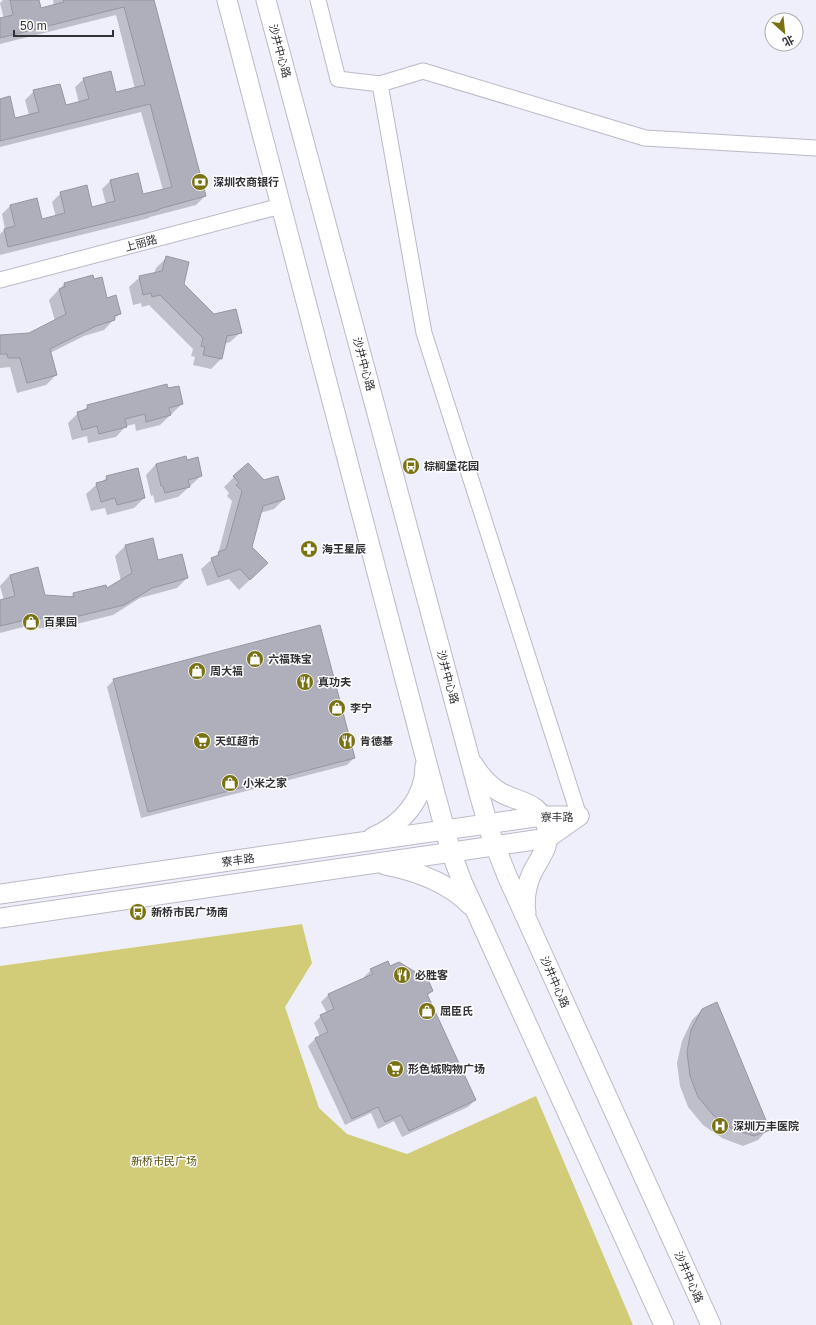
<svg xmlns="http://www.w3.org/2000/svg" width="816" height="1325" viewBox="0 0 816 1325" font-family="Helvetica,'Noto Sans SC',sans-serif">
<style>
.green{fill:#d2cc79}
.shadow{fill:#0003}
.building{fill:#aeafbb;stroke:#9696a2}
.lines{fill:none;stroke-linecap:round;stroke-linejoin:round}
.minor-casing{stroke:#babac6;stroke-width:17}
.tertiary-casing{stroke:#babac6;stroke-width:21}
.minor{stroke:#fff;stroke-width:15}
.tertiary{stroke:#fff;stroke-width:19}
.labels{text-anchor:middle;stroke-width:3;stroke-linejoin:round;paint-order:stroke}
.street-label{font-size:11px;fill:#313136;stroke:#fefefe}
.poi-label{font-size:11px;font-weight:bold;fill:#313136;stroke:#fefefe;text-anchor:start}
.park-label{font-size:11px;fill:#585205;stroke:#fefefe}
</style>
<rect width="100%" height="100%" fill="#efeffc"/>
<path class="green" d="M302 924 312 963 285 1007 319 1108 347 1134 407 1154 536 1096 633 1325H0V966Z"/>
<g class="shadow">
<path d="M3 0H38L40 10 54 6 53 0H152L205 196 196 205 150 217 149 218 0 255V234L5 229 2 214 10 206 42 220 56 217 52 202 61 193 92 208 106 204 102 189 111 180 142 195 163 190 141 112 0 147V100L15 119 29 115 25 100 34 91 65 106 79 103 75 87 84 79 115 94 135 89 116 15 0 44V20L4 19 0 3Z"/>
<path d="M166 258 183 285 213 315 241 332 230 342 224 344 222 358 211 369 193 365 195 357 191 356 193 349 149 305 142 307 141 303 133 305 129 287 140 277 154 274 156 268Z"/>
<path d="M64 284 106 299 120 313 104 330 84 336 50 353 56 375 46 385 17 393 10 367 0 368V336L30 334 55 321 49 300Z"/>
<path d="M167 390 182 404 160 425 136 431 135 424 126 426 116 437 88 443 87 436 72 440 68 423 78 413 82 411 88 406Z"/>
<path d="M186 461 201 476 178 497 155 503 153 495 151 496 146 475 156 464Z"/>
<path d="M107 477 144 498 134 508 107 515 105 508 91 511 86 494 97 484 101 483Z"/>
<path d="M234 477 263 482 284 499 274 509 260 513 251 547 256 574 239 590 229 579 207 586 201 569 218 554 232 501 227 496 229 493 224 487Z"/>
<path d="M125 546 187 578 177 588 140 598 113 615 56 629 23 627 0 633V601L4 600 0 586 10 575 44 596 70 597 74 594 106 590 121 581 115 556Z"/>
<path d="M114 680 354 758 347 765 141 818 107 687Z"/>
<path d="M390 967 432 991 427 996 475 1100 468 1107 402 1137 394 1121 378 1129 371 1113 345 1125 308 1046 315 1039 320 1037 314 1023 321 1016 327 1013 321 1002 328 995 365 978 364 977 371 970Z"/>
<path d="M703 1009 768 1129 758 1140 743 1146 722 1138 703 1125 688 1107 680 1086 677 1063 682 1041 692 1020Z"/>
</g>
<g class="building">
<path d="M10 0H39L41 8 64 2 63 0H154L206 196 159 209V210L8 247 4 229 15 226 10 205 37 198 42 219 65 213 60 192 87 185 92 207 115 201 110 180 138 173 143 194 172 187 150 104 0 141V99L10 96 15 118 39 112 33 90 60 84 66 105 89 99 83 78 111 71 116 92 145 85 124 7 0 38V18L13 15Z"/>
<path d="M166 256 189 262 184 284 214 314 236 309 242 333 227 336 222 359 203 355 205 347 201 346 203 338 160 295 152 297 151 293 143 295 139 276 162 271Z"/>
<path d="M93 275 94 279 102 277 107 298 116 295 121 314 114 316 115 320 96 326 50 349 57 375 27 383 20 358H8L7 354H0V335L29 333 66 314 59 289 65 287 64 283Z"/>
<path d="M167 384 168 388 179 386 183 404 169 408 171 415 146 422 145 414 125 419 127 427 99 434 97 426 82 430 77 412 88 409 87 405Z"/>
<path d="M186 456 187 460 198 457 202 476 188 480 190 487 165 493 163 486H161L156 464Z"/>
<path d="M248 463 264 480 278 476 285 499 263 506 252 547 268 563 250 580 240 569 218 577 211 558 219 555 218 552 226 549 242 491 236 485 239 483 233 476Z"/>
<path d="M138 468 145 498 117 505 115 498 101 502 96 483 107 480 106 476Z"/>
<path d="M153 538 158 560 182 554 188 578 152 588 124 605 67 619 34 618 0 626V600L15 596 10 575 38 567 45 595 74 597 73 593 106 585 107 588 132 573 125 545Z"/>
<path d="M320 625 355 758 148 812 113 679Z"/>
<path d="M388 961 390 966 399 962 417 973 424 970 433 991 427 994 476 1100 409 1131 401 1115 385 1122 378 1107 352 1119 315 1038 328 1032 320 1015 334 1009 328 994 373 974 370 969Z"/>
<path d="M717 1002 770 1130 754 1136 732 1129 713 1115 698 1097 690 1076 687 1052 691 1030 702 1009Z"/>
</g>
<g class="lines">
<g class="minor-casing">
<g id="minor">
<path d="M318 0 338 79 380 84 423 71 645 138 816 148"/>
<path d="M380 84 424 333 579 816"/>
<path d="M0 280 281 206"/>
</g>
</g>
<g class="tertiary-casing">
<g id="tertiary">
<path d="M227 0 425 756 451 852 463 884 477 914 664 1325"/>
<path d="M266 0 480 797 491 835 507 876 711 1325"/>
<path d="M473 764C479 774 488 784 498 791 519 804 539 799 547 828 551 847 539 858 532 873 526 886 524 899 526 913"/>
<path d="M373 837C402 825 425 798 425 766"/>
<path d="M385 865C416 871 449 883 471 906"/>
<path d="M0 894 542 816H579"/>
<path d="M0 918 548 838 579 816"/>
</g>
</g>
<use href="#minor" class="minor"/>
<use href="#tertiary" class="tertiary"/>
</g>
<defs>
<g id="bank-disc" transform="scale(0.9)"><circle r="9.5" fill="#797213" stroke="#fefefe"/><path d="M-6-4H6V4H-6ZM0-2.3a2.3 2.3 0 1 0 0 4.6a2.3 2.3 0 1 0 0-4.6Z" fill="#fff"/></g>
<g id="bus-disc" transform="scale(0.9)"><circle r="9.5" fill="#797213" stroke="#fefefe"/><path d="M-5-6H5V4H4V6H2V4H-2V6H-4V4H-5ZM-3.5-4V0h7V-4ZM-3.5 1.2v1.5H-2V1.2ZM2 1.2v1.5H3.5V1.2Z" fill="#fff"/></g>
<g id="pharmacy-disc" transform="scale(0.9)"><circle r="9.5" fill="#797213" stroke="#fefefe"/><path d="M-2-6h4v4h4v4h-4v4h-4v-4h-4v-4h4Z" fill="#fff"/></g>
<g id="shop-disc" transform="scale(0.9)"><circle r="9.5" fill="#797213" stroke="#fefefe"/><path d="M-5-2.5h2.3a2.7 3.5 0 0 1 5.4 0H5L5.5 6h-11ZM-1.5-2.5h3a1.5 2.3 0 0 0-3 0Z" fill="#fff"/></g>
<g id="restaurant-disc" transform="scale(0.9)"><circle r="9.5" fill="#797213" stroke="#fefefe"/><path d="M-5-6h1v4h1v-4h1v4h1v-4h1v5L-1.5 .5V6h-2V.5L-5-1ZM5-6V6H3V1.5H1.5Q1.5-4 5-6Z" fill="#fff"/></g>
<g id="supermarket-disc" transform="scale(0.9)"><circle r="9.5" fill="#797213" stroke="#fefefe"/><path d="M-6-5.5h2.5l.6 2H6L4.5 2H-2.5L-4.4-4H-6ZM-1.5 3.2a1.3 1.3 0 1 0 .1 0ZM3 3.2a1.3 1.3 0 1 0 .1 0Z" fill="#fff"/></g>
<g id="hospital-disc" transform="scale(0.9)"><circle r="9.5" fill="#797213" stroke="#fefefe"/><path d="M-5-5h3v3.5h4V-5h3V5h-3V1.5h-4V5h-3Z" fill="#fff"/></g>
</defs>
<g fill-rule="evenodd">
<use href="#bank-disc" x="200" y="182"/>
<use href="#bus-disc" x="411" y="466"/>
<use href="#pharmacy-disc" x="309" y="549"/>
<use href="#shop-disc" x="31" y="622"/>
<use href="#shop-disc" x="255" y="659"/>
<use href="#shop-disc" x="197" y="671"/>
<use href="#restaurant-disc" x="305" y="682"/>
<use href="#shop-disc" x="337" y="708"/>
<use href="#supermarket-disc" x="202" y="741"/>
<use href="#restaurant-disc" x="347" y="741"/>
<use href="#shop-disc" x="230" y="783"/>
<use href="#bus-disc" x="138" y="912"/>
<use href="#restaurant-disc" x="402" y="975"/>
<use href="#shop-disc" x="427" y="1011"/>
<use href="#supermarket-disc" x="395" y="1069"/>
<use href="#hospital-disc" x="720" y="1126"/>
</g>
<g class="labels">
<g class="street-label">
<text transform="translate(280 51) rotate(75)" y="4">沙井中心路</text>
<text transform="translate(141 243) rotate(-15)" y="4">上丽路</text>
<text transform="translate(364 364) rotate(75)" y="4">沙井中心路</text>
<text transform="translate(448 677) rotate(75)" y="4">沙井中心路</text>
<text x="557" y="821">寮丰路</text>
<text transform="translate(238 860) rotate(-8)" y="4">寮丰路</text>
<text transform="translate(555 982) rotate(66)" y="4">沙井中心路</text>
<text transform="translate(689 1277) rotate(66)" y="4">沙井中心路</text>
</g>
<g class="poi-label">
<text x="213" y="186">深圳农商银行</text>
<text x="424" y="470">棕榈堡花园</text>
<text x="322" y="553">海王星辰</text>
<text x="44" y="626">百果园</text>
<text x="268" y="663">六福珠宝</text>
<text x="210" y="675">周大福</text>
<text x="318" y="686">真功夫</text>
<text x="350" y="712">李宁</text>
<text x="215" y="745">天虹超市</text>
<text x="360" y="745">肯德基</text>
<text x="243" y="787">小米之家</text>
<text x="151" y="916">新桥市民广场南</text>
<text x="415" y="979">必胜客</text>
<text x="440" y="1015">屈臣氏</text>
<text x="408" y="1073">形色城购物广场</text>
<text x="733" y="1130">深圳万丰医院</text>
</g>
<g class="park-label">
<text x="164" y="1165">新桥市民广场</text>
</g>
</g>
<g transform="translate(784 32) rotate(153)"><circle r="19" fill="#fefefe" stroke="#acacae"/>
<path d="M0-3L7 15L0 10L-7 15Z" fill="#797213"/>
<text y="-6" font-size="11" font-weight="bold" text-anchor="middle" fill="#313136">北</text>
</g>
<path d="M14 30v6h99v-6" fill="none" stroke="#313136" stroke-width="2"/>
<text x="20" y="30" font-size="12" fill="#313136" stroke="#fefefe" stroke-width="3" paint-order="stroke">50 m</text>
</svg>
